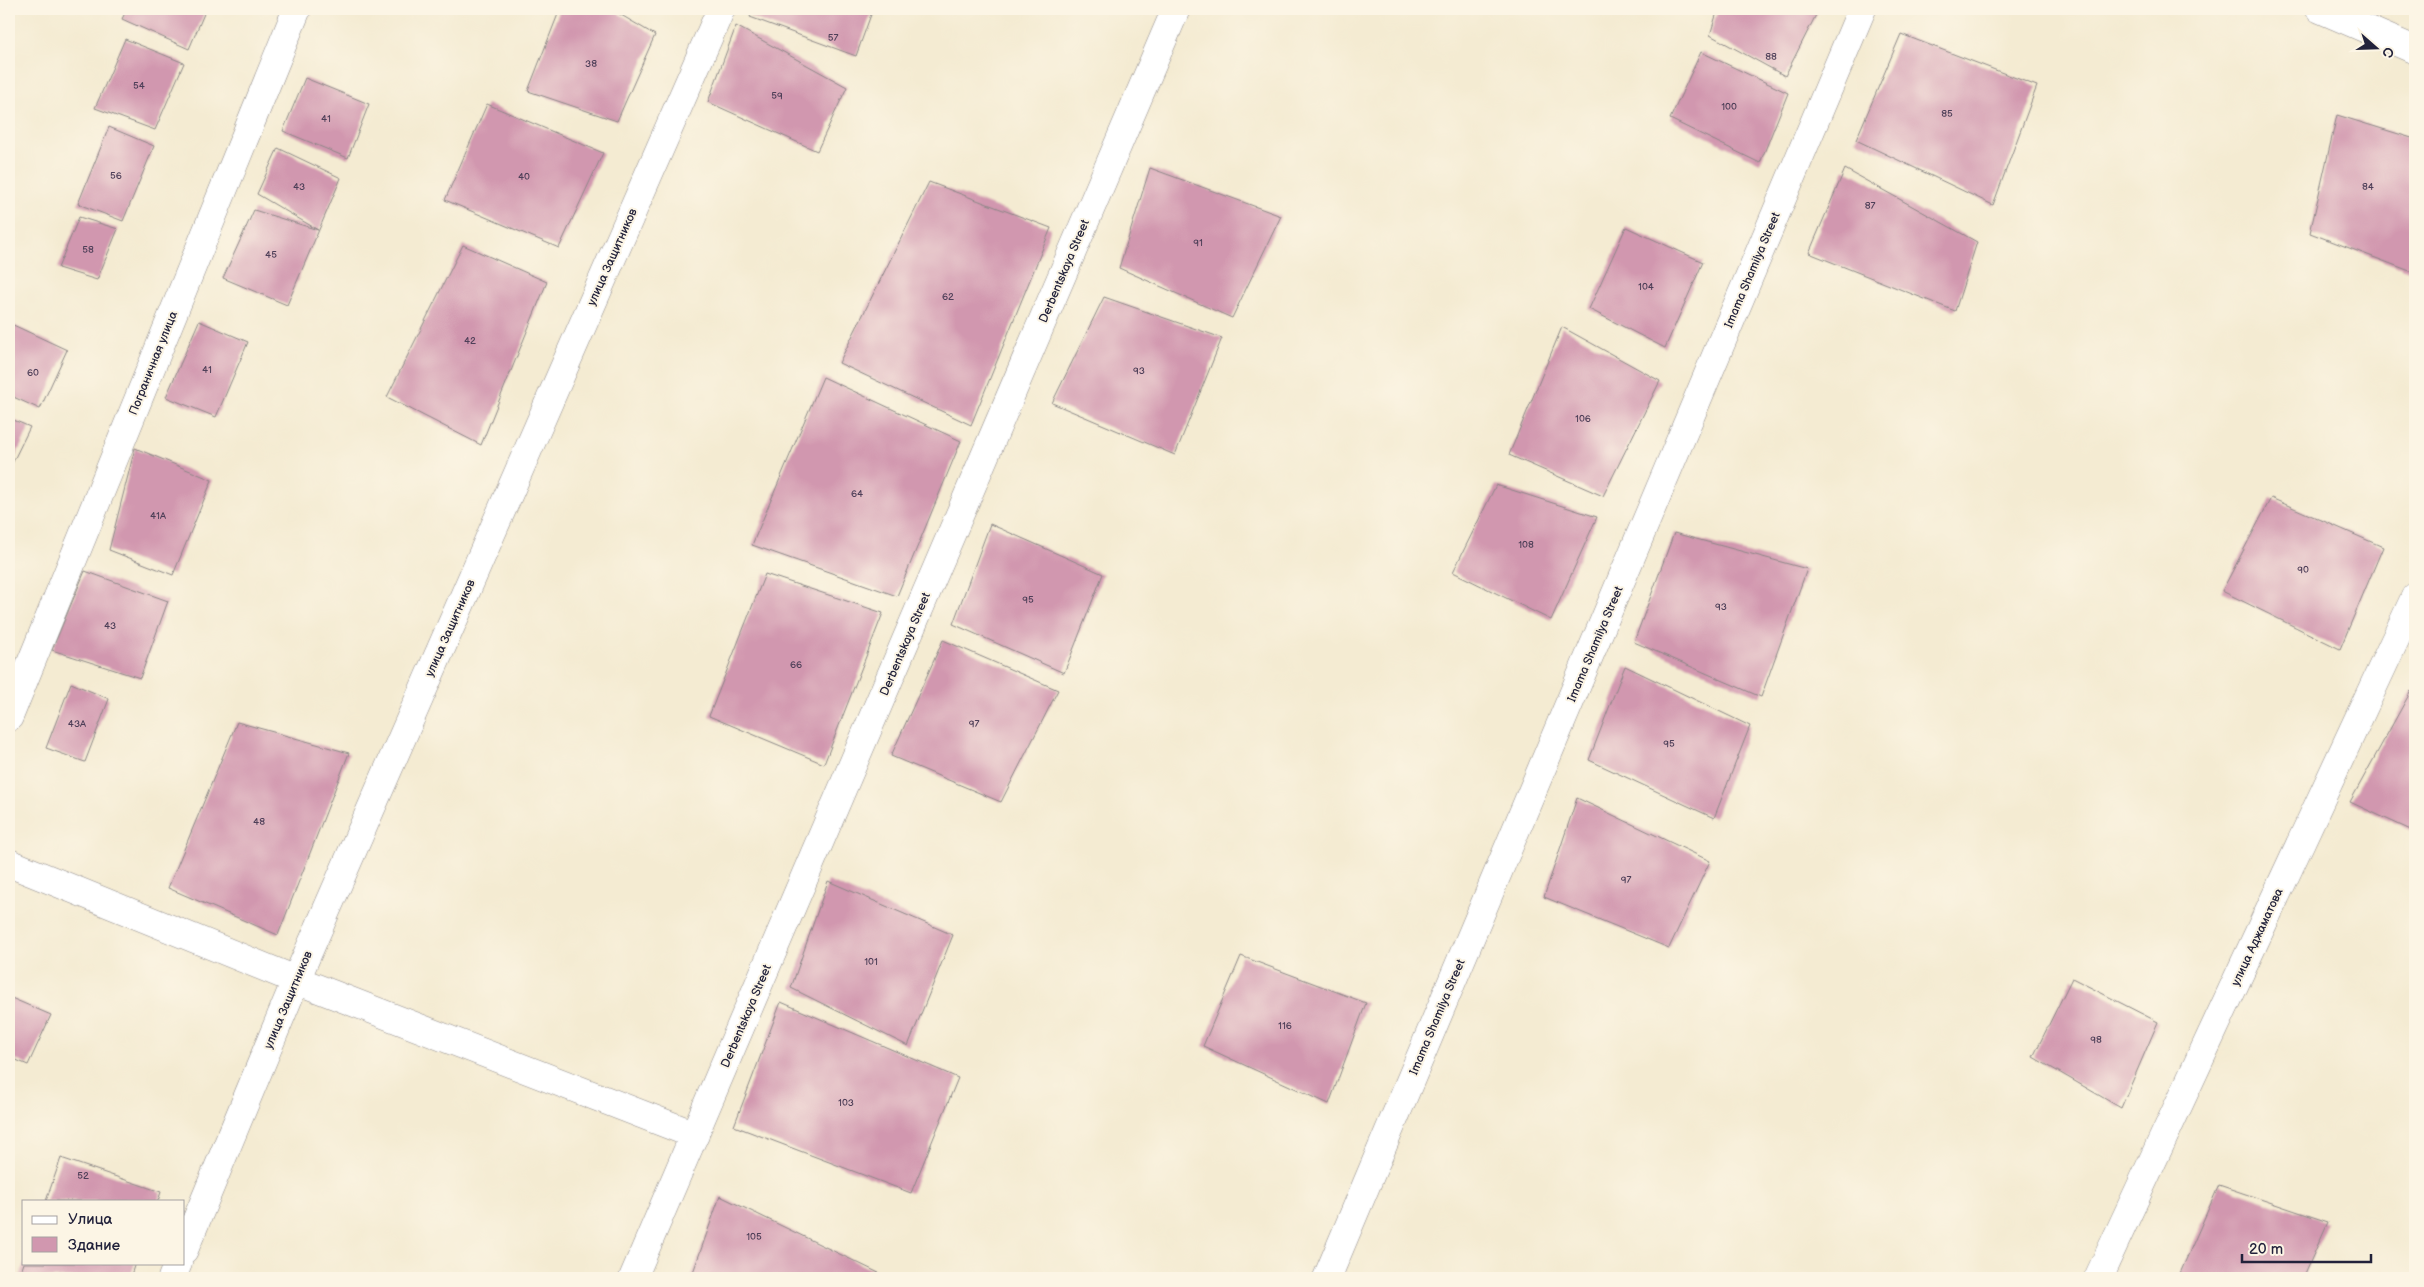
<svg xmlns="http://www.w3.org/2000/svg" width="2424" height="1287" viewBox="0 0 2424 1287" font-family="'Balsamiq Sans',sans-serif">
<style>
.building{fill:#d197af}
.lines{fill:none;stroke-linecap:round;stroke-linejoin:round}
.street-casing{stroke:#8b8686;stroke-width:29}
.street{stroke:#fff;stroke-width:28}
.labels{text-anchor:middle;stroke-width:4;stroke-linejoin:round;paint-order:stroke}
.number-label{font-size:10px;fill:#4e3f58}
.street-label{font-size:12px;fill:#22223b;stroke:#fcf5e5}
</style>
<rect width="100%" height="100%" fill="#fcf5e5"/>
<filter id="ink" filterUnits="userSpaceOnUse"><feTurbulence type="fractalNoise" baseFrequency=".02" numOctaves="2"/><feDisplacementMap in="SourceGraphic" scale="10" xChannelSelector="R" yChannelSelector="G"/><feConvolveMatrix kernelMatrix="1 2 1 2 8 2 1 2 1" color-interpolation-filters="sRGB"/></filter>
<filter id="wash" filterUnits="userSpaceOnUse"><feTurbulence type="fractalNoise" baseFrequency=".0096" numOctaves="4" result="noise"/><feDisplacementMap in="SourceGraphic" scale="20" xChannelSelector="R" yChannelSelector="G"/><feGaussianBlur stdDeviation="1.12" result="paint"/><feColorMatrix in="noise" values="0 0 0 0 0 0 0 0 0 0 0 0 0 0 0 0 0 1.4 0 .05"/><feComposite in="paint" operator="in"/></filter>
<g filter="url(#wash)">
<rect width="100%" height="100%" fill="#f4ebd2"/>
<g id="blocks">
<g class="building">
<path d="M127 9H206L189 49 122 19Z"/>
<path d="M560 9H611L655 35 617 121 528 91Z"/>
<path d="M753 9H873L856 56 750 17Z"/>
<path d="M1718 9H1819L1785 76 1710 35Z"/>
<path d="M736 26 847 87 817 151 708 102Z"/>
<path d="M1901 34 2037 86 1993 205 1856 140Z"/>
<path d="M125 39 184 63 155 130 95 108Z"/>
<path d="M1701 52 1788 93 1760 163 1670 119Z"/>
<path d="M305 78 369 104 348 158 283 131Z"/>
<path d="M487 104 603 153 559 248 445 200Z"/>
<path d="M2337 115 2415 139V273L2310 233Z"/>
<path d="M109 127 154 146 123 221 78 204Z"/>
<path d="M278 148 341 178 287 305 223 278 254 210 318 230 257 194Z"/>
<path d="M1150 168 1281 216 1232 318 1119 268Z"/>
<path d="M1845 169 1977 242 1955 311 1809 253Z"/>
<path d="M929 182 1051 228 971 425 839 363Z"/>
<path d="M79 217 118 229 97 280 58 268Z"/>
<path d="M1626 227 1703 262 1665 348 1589 309Z"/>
<path d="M463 245 547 282 481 445 387 397Z"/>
<path d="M1104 297 1222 338 1175 455 1052 403Z"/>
<path d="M199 321 248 342 216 417 166 397Z"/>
<path d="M9 323 67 350 40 409 9 395Z"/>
<path d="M1562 327 1660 381 1603 496 1509 455Z"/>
<path d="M823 377 961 441 897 596 752 545Z"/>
<path d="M9 418 30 427 9 470Z"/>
<path d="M135 448 212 480 173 575 109 550Z"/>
<path d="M1496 485 1597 517 1551 620 1453 572Z"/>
<path d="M2271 498 2383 547 2340 649 2222 591Z"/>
<path d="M990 524 1103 574 1064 673 953 624Z"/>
<path d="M1674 533 1807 569 1761 697 1634 642Z"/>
<path d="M85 571 168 601 140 678 52 650Z"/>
<path d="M765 574 883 613 824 764 709 716Z"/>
<path d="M943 640 1058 690 1001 802 891 756Z"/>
<path d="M1625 666 1750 726 1714 818 1589 760Z"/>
<path d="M71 683 109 699 85 762 46 748Z"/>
<path d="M2411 691 2415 693V832L2350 802Z"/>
<path d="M237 722 349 753 278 935 168 888Z"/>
<path d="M1577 798 1710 861 1669 948 1544 897Z"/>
<path d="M828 881 953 935 908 1046 791 988Z"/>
<path d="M1241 956 1366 1003 1329 1104 1203 1046Z"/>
<path d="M2072 978 2158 1022 2121 1108 2033 1057Z"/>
<path d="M9 997 51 1015 28 1065 9 1057Z"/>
<path d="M781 1002 958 1078 911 1193 734 1126Z"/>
<path d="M61 1158 161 1192 158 1201H46Z"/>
<path d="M2219 1185 2328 1222 2303 1278H2178Z"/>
<path d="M720 1196 885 1276V1278H691Z"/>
<path d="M24 1263H135L130 1278H19Z"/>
</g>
</g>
</g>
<g filter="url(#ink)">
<use href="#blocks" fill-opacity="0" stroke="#8b8686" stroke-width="1"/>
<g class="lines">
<g class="street-casing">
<g id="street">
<path d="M2320 9 2415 50"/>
<path d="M9 717 297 9"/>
<path d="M9 863 296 980 695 1135"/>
<path d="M184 1250 296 980 721 9"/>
<path d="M172 1278 178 1263"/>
<path d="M633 1278 1176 9"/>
<path d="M1327 1278 1862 9"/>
<path d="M2098 1278 2415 597"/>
</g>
</g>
<use href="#street" class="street"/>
</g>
</g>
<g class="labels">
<g class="number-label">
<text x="833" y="41">57</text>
<text x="1771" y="60">88</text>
<text x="591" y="67">38</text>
<text x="139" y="89">54</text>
<text x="777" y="99">59</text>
<text x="1729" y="110">100</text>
<text x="1947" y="117">85</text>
<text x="326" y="122">41</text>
<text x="116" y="179">56</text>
<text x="524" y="180">40</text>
<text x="299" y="190">43</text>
<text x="2368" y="190">84</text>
<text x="1870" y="209">87</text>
<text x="1198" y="246">91</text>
<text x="88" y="253">58</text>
<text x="271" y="258">45</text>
<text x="1646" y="290">104</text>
<text x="948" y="300">62</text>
<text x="470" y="344">42</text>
<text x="207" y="373">41</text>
<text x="1139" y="374">93</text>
<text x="33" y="376">60</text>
<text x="1583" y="422">106</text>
<text x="857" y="497">64</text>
<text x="158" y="519">41А</text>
<text x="1526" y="548">108</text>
<text x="2303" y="573">90</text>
<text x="1028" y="603">95</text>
<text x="1721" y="610">93</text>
<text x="110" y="629">43</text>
<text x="796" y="668">66</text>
<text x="77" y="727">43А</text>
<text x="974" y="727">97</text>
<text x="1669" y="747">95</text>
<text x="259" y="825">48</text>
<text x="1626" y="883">97</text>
<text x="871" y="965">101</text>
<text x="1285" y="1029">116</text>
<text x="2096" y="1043">98</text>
<text x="846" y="1106">103</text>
<text x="83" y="1179">52</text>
<text x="754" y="1240">105</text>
</g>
<g class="street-label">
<text transform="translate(612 257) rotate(-66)" y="4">улица Защитников</text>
<text transform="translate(1752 270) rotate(-67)" y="4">Imama Shamilya Street</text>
<text transform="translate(1064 271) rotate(-67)" y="4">Derbentskaya Street</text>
<text transform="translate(153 363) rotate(-68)" y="4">Пограничная улица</text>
<text transform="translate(450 628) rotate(-66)" y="4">улица Защитников</text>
<text transform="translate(905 644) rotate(-67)" y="4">Derbentskaya Street</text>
<text transform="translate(1595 644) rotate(-67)" y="4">Imama Shamilya Street</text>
<text transform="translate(2257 937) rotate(-65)" y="4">улица Аджаматова</text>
<text transform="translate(288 1000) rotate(-67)" y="4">улица Защитников</text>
<text transform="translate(746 1016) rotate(-67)" y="4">Derbentskaya Street</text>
<text transform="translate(1437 1017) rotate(-67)" y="4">Imama Shamilya Street</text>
</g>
</g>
<rect width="2424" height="1287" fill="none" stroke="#fcf5e5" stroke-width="30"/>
<rect x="22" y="1200" width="162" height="65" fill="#fcf5e5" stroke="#a5a1a1"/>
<rect x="32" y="1216" width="25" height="8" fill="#ffffff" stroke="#a5a1a1"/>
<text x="68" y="1224" font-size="15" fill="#22223b">Улица</text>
<rect x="32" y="1237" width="25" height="15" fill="#d197af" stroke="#a5a1a1"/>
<text x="68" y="1250" font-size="15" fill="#22223b">Здание</text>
<g transform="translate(2376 48) rotate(110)" stroke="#fcf5e5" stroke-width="4" paint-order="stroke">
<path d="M0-4L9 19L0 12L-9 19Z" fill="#22223b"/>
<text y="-8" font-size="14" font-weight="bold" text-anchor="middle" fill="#22223b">С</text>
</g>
<path d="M2242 1254v8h129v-8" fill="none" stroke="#22223b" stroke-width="2.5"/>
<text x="2249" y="1254" font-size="15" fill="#22223b" stroke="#fcf5e5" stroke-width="4" paint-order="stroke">20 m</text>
</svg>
